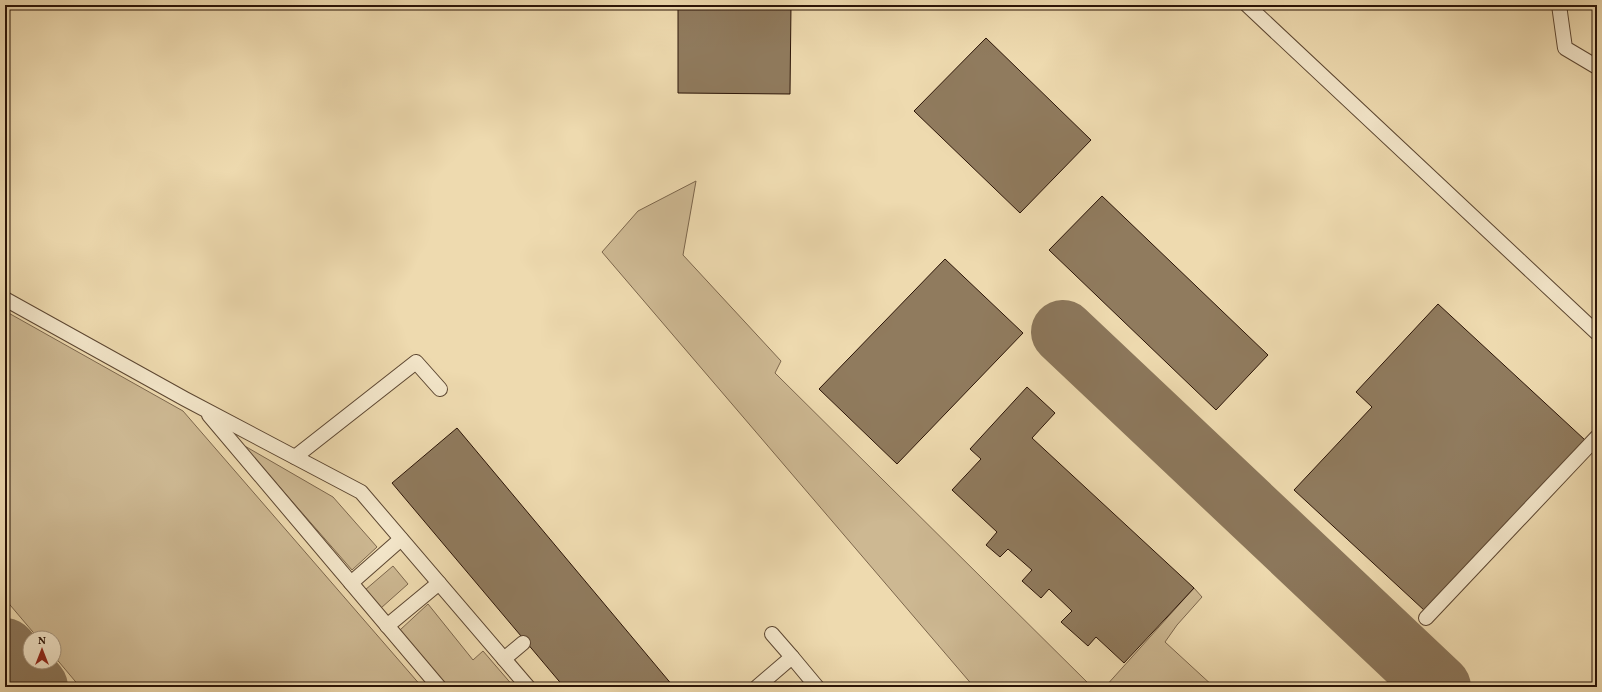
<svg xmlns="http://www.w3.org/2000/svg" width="1602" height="692" viewBox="0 0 1602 692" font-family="Vollkorn,serif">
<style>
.green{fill:#cdb892;stroke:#7c664c}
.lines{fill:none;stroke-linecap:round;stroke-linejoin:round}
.taxiway{stroke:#8c775b;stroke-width:64}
.building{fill:#907b5e;stroke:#2b1407}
.lane-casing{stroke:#5c4631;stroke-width:16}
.lane{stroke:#f4e7cb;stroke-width:14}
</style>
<rect width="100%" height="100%" fill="#eedaaf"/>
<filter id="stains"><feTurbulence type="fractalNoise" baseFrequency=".005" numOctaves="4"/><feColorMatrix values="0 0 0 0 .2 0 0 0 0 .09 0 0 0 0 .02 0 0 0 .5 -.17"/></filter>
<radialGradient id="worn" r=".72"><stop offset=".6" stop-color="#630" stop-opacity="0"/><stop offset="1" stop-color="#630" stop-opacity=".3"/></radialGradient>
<g class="green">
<path d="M696 181 683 255 781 361 775 373 1092 687H974L602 252 638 211Z"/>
<path d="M5 311 183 411 422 687H80L54 656V638H38L5 599Z"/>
<path d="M243 445 333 497 377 547 352 570Z"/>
<path d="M393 566 408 584 381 608 365 590Z"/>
<path d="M1194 588 1202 597 1177 625 1165 642 1214 687H1105Z"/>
<path d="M428 604 473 660 483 651 514 687H448L400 630Z"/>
</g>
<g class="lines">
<g class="taxiway">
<path d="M1063 332 1439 687"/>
<path d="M5 650 36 687"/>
</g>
</g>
<g class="building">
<path d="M678 5H791L790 94 678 93Z"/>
<path d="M986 38 1091 140 1020 213 914 111Z"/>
<path d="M1102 196 1268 355 1216 410 1049 250Z"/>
<path d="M945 259 1023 333 897 464 819 389Z"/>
<path d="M1438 304 1585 440 1425 611 1294 490 1372 407 1356 392Z"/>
<path d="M1027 387 1055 413 1032 438 1194 588 1124 663 1096 637 1088 646 1061 622 1072 611 1049 589 1041 598 1022 581 1032 570 1008 549 1000 557 986 545 997 532 952 490 981 459 970 449Z"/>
<path d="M457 428 673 686 564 687 392 483Z"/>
</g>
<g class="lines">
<g class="lane-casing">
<g id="lane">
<path d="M1247 5 1597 333"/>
<path d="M1559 5 1565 48 1597 67"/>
<path d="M5 299 185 399 361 492 528 687"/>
<path d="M209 415 439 687"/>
<path d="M295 457 416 362 440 389"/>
<path d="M351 583 401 539"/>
<path d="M1426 618 1597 437"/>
<path d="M387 626 439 583"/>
<path d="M772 634 792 657"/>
<path d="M504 659 523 643"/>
<path d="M757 687 792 657 817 687"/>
</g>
</g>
<use href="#lane" class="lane"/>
</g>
<rect width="1602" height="692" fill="none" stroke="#eedaaf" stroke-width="20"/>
<rect x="6" y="6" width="1590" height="680" fill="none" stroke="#2b1407" stroke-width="2"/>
<rect x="10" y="10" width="1582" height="672" fill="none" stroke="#2b1407"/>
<g transform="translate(42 650)"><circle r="19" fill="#f4e7cb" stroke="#a4937d"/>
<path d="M0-3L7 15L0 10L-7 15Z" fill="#8f2418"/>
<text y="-6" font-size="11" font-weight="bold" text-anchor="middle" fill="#2b1407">N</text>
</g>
<rect width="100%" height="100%" filter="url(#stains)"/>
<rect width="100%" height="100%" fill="url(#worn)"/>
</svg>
